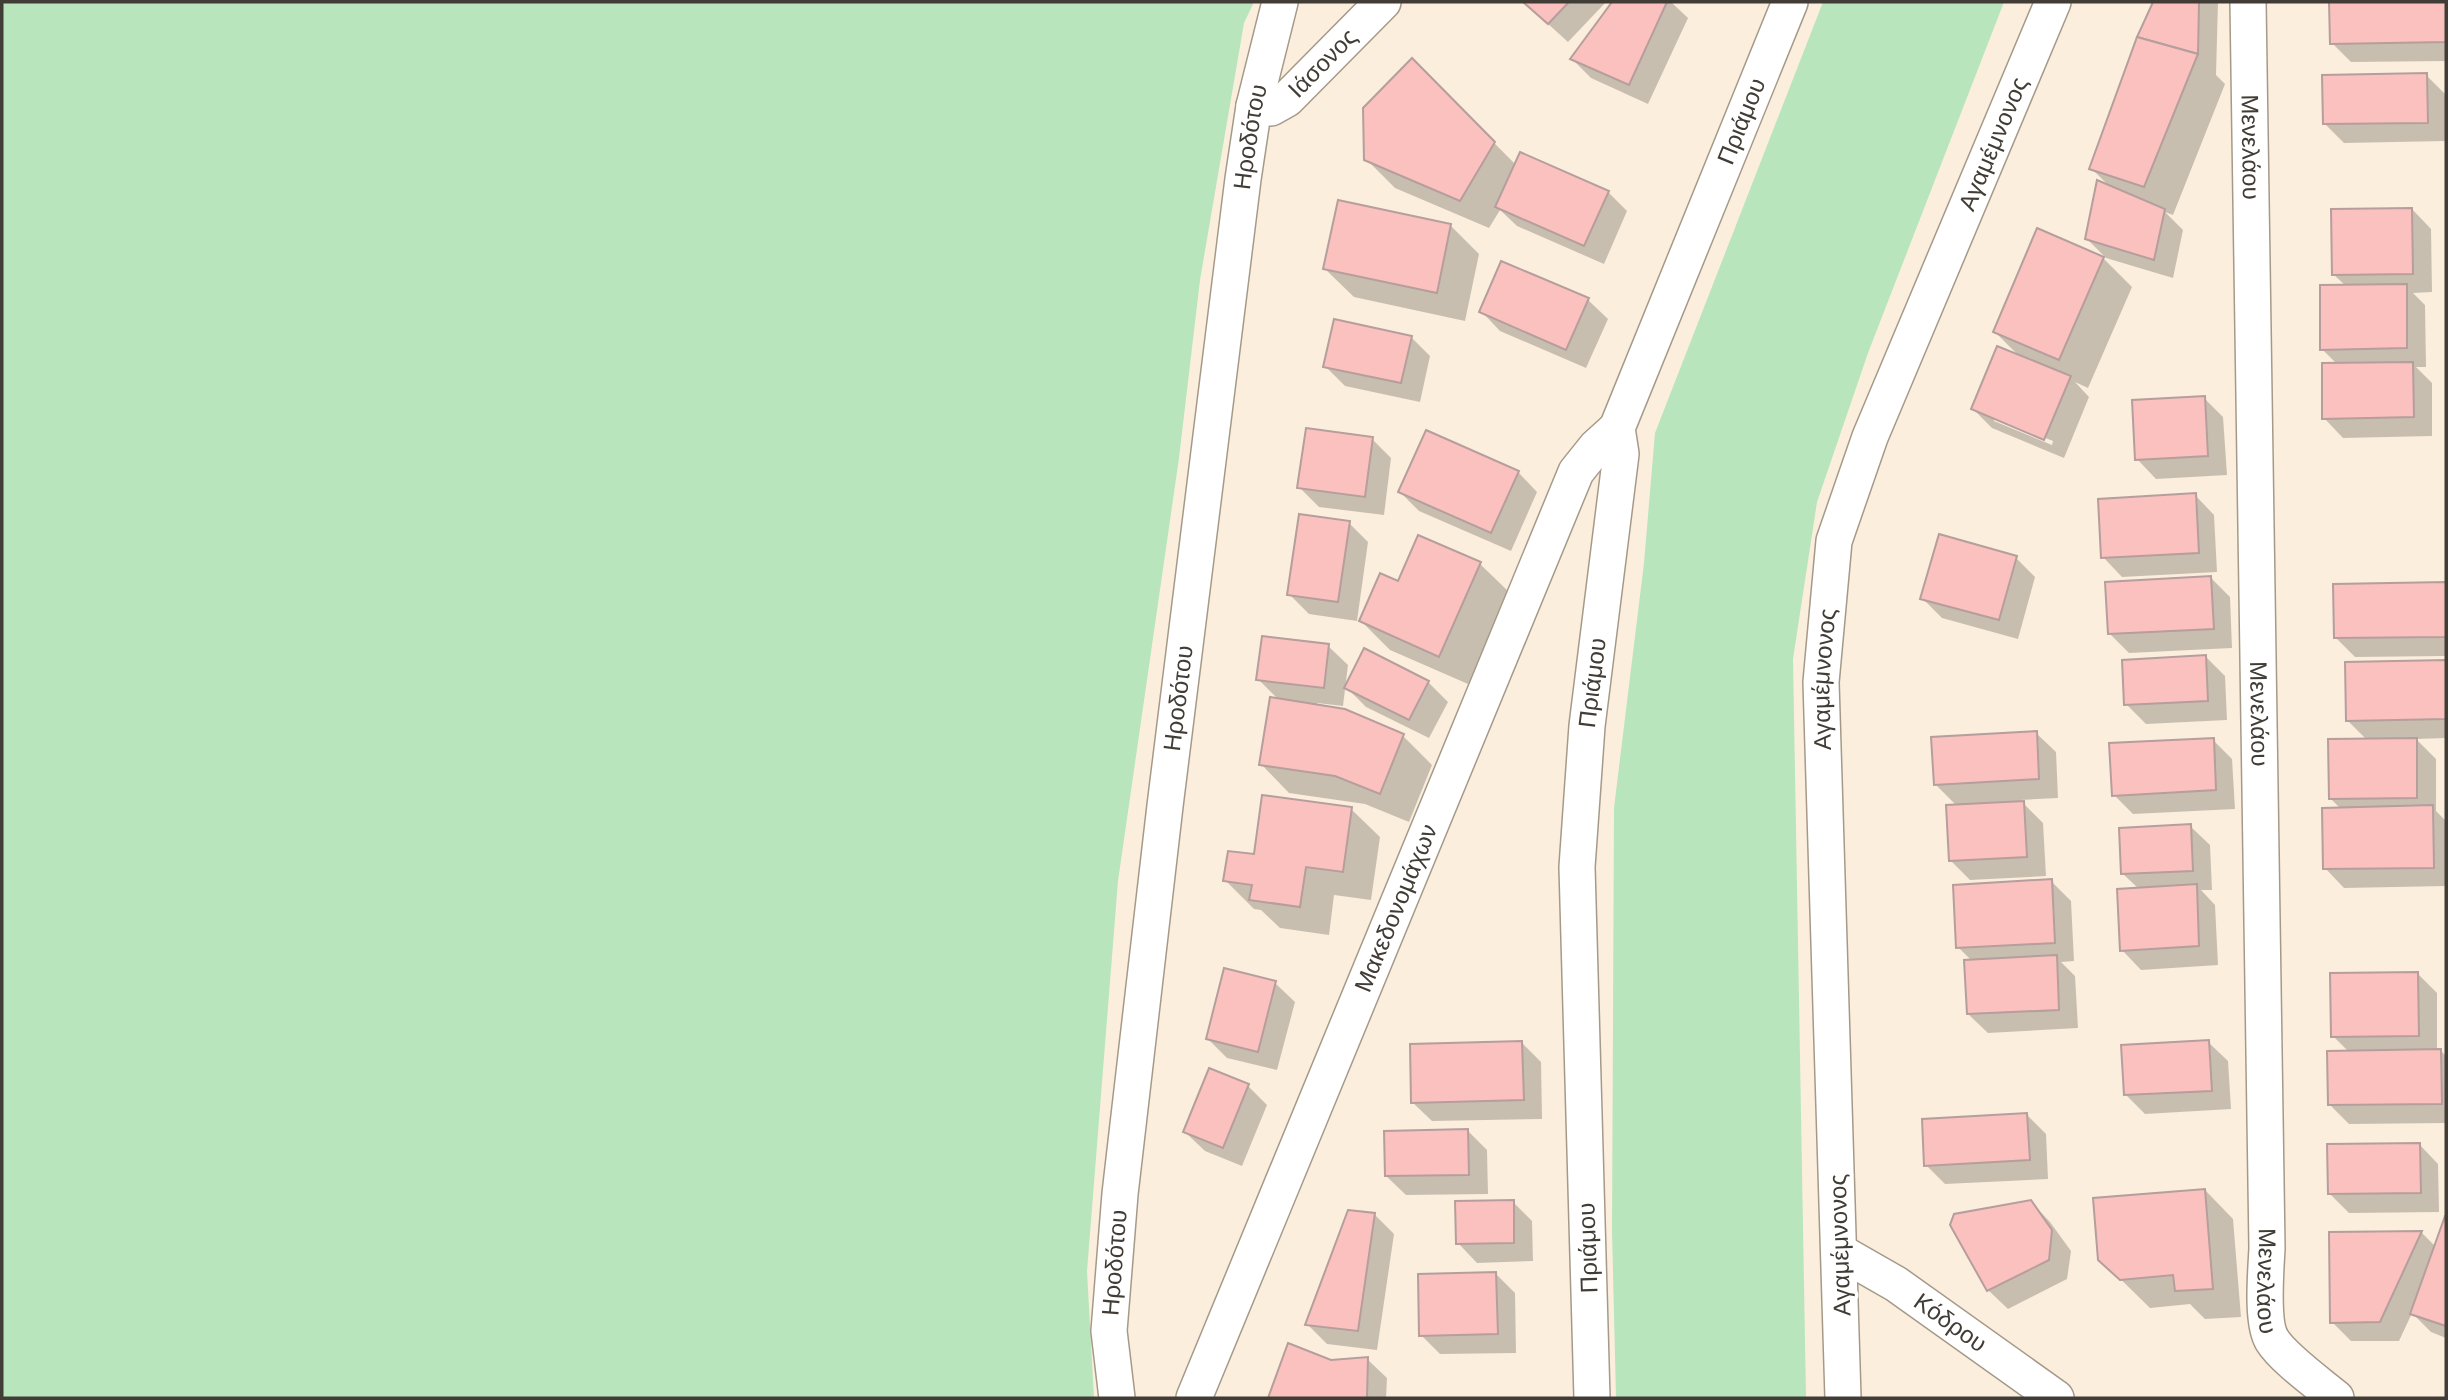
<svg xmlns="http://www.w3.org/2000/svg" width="2448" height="1400" viewBox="0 0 2448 1400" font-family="Helvetica,sans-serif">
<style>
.green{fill:#b8e5bc}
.shadow{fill:#0003;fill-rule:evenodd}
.building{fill:#fac1bf;stroke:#b59e9c;stroke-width:2}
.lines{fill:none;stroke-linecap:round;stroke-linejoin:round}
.street-casing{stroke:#a59a89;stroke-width:38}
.street{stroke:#fff;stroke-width:35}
.labels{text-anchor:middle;stroke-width:7;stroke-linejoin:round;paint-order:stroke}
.street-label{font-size:24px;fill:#413c35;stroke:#fff}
</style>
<rect width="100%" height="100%" fill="#fbeedd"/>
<g class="green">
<path d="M2 2H1254L1244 23 1200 280 1179 458 1118 881 1087 1271 1094 1398H2Z"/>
<path d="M1823 2H2004L1868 353 1817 502 1793 659 1806 1398H1616L1612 1231 1614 808 1644 563 1655 433Z"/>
</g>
<g class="shadow">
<path d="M1524 2H1606L1568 42Z"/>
<path d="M1614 2H1671L1688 18 1648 104 1591 78 1572 59Z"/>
<path d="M2155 2H2218L2216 75 2225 84 2173 215 2165 212 2183 230 2173 278 2106 258 2087 239 2110 187 2091 168 2139 37Z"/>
<path d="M2331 2H2446V61L2351 62 2332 43Z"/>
<path d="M1412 60 1516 165 1608 192 1627 211 1604 264 1517 226 1500 210 1489 228 1395 188 1366 159Z"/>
<path d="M2426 75 2446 95V141L2344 143 2325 124Z"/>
<path d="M2412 209 2431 229 2432 292 2413 293 2425 305 2426 367H2416L2432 383V436L2343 438 2324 418 2337 364 2322 349 2346 286 2333 274Z"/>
<path d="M1451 226 1479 254 1465 321 1354 297 1325 269Z"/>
<path d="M2103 258 2132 287 2088 388 2075 382 2089 397 2064 458 1992 428 1973 409 2020 357 1995 332ZM1994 417 2053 441 2052 445 1994 421Z"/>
<path d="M1502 263 1588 300 1608 319 1586 368 1500 331 1481 311Z"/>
<path d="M1411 337 1430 356 1420 402 1345 386 1325 366Z"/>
<path d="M2204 398 2223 417 2227 475 2156 479 2137 459Z"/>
<path d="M1372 439 1391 458 1384 515 1319 507 1299 487Z"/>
<path d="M1518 472 1537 492 1511 551 1419 511 1400 492Z"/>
<path d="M2195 495 2214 515 2217 572 2122 577 2103 557Z"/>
<path d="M1349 523 1368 542 1357 621 1309 614 1289 594Z"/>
<path d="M2016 558 2035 577 2018 639 1942 618 1922 598Z"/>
<path d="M1480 564 1509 592 1468 684 1390 650 1361 621Z"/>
<path d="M2211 578 2230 597 2232 648 2129 653 2110 634Z"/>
<path d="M2446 583V656L2355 657 2335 637V585Z"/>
<path d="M1328 646 1348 665 1343 706 1317 703V706L1403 736 1432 765 1409 822 1365 804 1289 793 1261 764 1279 700 1258 679Z"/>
<path d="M1365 650 1428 682 1448 702 1429 738 1366 707 1347 688Z"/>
<path d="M2206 657 2225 676 2227 720 2146 724 2126 704Z"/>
<path d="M2446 662V738L2416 739 2436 759V811L2446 821V886L2344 888 2325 868 2341 809 2330 798 2367 740 2347 720V663Z"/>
<path d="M2036 733 2056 752 2058 798 2020 800 2043 823 2046 876 1970 880 1951 861 1958 807 1936 785Z"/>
<path d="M2213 740 2232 759 2235 809 2133 814 2114 795Z"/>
<path d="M1351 809 1380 837 1371 900 1334 895 1329 935 1280 928 1261 910 1254 909 1225 880 1255 856Z"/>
<path d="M2190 826 2210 845 2212 890H2201L2215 905 2218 965 2141 970 2122 950 2139 889 2123 874Z"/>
<path d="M2051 881 2071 901 2074 961 2061 962 2075 976 2078 1028 1988 1033 1968 1014 1972 961 1958 947Z"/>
<path d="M2418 974 2437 993V1051H2441L2446 1056V1123L2349 1124 2329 1104 2349 1052 2333 1036Z"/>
<path d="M1275 983 1295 1002 1277 1070 1227 1058 1208 1039Z"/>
<path d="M2208 1042 2228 1061 2231 1109 2145 1114 2125 1094Z"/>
<path d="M1522 1043 1541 1062 1542 1119 1432 1121 1412 1102Z"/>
<path d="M1248 1086 1267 1105 1242 1166 1205 1151 1185 1132Z"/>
<path d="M2026 1114 2046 1134 2048 1179 1945 1184 1926 1165Z"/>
<path d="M1467 1130 1487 1150 1488 1194 1406 1195 1386 1176Z"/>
<path d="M2419 1144 2438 1164 2439 1212 2349 1213 2329 1193Z"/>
<path d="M2205 1190 2233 1219 2241 1317 2205 1319 2190 1304 2150 1308 2100 1259Z"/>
<path d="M1513 1202 1532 1221 1533 1261 1477 1263 1458 1243Z"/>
<path d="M2031 1202 2050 1222 2071 1251 2067 1279 2008 1309 1988 1290Z"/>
<path d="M1375 1215 1394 1234 1377 1350 1327 1344 1307 1324Z"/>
<path d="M2446 1218V1338L2431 1332 2412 1313 2399 1341H2351L2332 1322 2421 1232 2436 1247Z"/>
<path d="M1496 1274 1515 1293 1516 1353 1440 1354 1421 1335Z"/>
<path d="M1289 1346 1331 1362 1367 1359 1387 1378 1386 1398H1270Z"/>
</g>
<g class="building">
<path d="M1523 2H1569L1548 24Z"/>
<path d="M1612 2H1667L1629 85 1570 59Z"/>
<path d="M2153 2H2199L2198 54 2137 37Z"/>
<path d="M2329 2H2446V42L2330 44Z"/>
<path d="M2137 37 2198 54 2144 187 2089 169Z"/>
<path d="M1412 58 1495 142 1460 201 1364 160 1363 108Z"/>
<path d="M2427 73 2428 123 2323 124 2322 75Z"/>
<path d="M1520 152 1609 191 1584 246 1495 207Z"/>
<path d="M2097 180 2165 209 2154 260 2085 239Z"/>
<path d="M1338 200 1451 224 1437 293 1323 269Z"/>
<path d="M2412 208 2413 274 2332 275 2331 209Z"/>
<path d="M2037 228 2104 257 2059 360 1993 332Z"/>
<path d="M1501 261 1589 298 1566 350 1479 312Z"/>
<path d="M2407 284V348L2320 350V285Z"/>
<path d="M1334 319 1412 336 1401 383 1323 367Z"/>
<path d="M1997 346 2071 376 2044 440 1971 409Z"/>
<path d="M2413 362 2414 417 2322 419V363Z"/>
<path d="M2205 396 2208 456 2135 460 2132 400Z"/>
<path d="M1306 428 1373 437 1365 497 1297 488Z"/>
<path d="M1426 430 1519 471 1491 533 1398 492Z"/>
<path d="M2196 493 2199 553 2101 558 2098 499Z"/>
<path d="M1299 514 1350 521 1338 602 1287 595Z"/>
<path d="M1939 534 2017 556 1999 620 1920 599Z"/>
<path d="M1418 535 1481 562 1439 657 1359 621 1380 573 1398 581Z"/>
<path d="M2211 576 2214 629 2108 634 2105 582Z"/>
<path d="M2446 582V637L2334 638 2333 584Z"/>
<path d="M1262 636 1329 644 1324 688 1256 680Z"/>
<path d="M1364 648 1429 681 1409 720 1344 688Z"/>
<path d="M2206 655 2208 701 2124 705 2122 660Z"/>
<path d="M2446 660V719L2346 721 2345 662Z"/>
<path d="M1270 697 1345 709 1404 734 1380 794 1335 776 1259 765Z"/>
<path d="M2037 731 2039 779 1934 785 1931 737Z"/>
<path d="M2214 738 2216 790 2112 796 2109 743Z"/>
<path d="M2417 738V798L2329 799 2328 739Z"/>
<path d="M1262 795 1352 807 1343 872 1306 867 1300 907 1249 900 1252 885 1223 881 1228 851 1254 854Z"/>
<path d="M2024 801 2027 857 1949 861 1946 805Z"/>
<path d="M2433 805 2434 868 2323 869 2322 808Z"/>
<path d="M2191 824 2193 871 2121 874 2119 828Z"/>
<path d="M2052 879 2055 943 1956 948 1953 885Z"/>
<path d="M2197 884 2199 946 2120 951 2117 889Z"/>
<path d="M2057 955 2059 1010 1967 1014 1964 960Z"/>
<path d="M1224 968 1276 981 1258 1052 1206 1039Z"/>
<path d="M2418 972 2419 1036 2331 1037 2330 973Z"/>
<path d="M2209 1040 2212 1091 2124 1095 2121 1045Z"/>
<path d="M1522 1041 1524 1100 1411 1103 1410 1044Z"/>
<path d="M2441 1049 2442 1104 2328 1105 2327 1051Z"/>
<path d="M1209 1068 1249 1084 1223 1148 1183 1132Z"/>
<path d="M2027 1113 2030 1160 1924 1166 1922 1119Z"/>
<path d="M1468 1129 1469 1175 1385 1176 1384 1131Z"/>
<path d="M2420 1143 2421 1193 2328 1194 2327 1144Z"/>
<path d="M2205 1189 2213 1289 2175 1291 2173 1275 2120 1280 2098 1260 2093 1198Z"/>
<path d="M1514 1200V1243L1456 1244 1455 1201Z"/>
<path d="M2031 1200 2052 1230 2049 1260 1987 1291 1950 1225 1954 1214Z"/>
<path d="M1348 1210 1375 1213 1358 1331 1305 1325Z"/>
<path d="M2445 1216H2446V1326L2410 1314Z"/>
<path d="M2422 1231 2380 1322 2330 1323 2329 1232Z"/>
<path d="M1496 1272 1498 1334 1419 1336 1418 1274Z"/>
<path d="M1288 1343 1331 1360 1368 1357 1367 1398H1268Z"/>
</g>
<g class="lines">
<g class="street-casing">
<g id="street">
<path id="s1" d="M2248 2 2267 1248C2266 1270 2261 1322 2272 1340 2283 1358 2319 1384 2336 1398"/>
<path id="s2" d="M1254 106 1271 108 1287 99 1383 2"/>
<path id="s3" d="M1840 1252 1896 1284 2056 1398"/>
<path id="s4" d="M1117 1398 1109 1331 1120 1194 1165 806 1243 179 1254 106 1280 2"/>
<path id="s5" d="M1194 1398 1576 472 1596 447 1617 428"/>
<path id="s6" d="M1592 1398 1577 867 1587 726 1621 454 1617 428 1790 2"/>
<path id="s7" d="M1843 1398 1821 682 1834 541 1870 437 2053 2"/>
</g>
</g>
<use href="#street" class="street"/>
</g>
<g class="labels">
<g class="street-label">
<text dy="8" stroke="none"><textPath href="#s2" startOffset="86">Ιάσονος</textPath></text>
<text dy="8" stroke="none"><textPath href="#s6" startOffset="1304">Πριάμου</textPath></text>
<text dy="8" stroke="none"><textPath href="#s4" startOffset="1270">Ηροδότου</textPath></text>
<text dy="8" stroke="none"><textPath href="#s7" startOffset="1286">Αγαμέμνονος</textPath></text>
<text dy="8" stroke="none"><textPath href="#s1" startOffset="145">Μενελάου</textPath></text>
<text dy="8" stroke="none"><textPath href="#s7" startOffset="719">Αγαμέμνονος</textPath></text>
<text dy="8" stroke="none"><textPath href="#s6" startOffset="716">Πριάμου</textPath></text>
<text dy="8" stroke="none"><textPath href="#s4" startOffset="704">Ηροδότου</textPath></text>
<text dy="8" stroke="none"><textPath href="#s1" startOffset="712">Μενελάου</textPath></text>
<text dy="8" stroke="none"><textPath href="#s5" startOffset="530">Μακεδονομάχων</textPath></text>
<text transform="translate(1840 1245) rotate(-92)" y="8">Αγαμέμνονος</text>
<text transform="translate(1588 1248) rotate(-92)" y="8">Πριάμου</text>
<text dy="8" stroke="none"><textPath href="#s4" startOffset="136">Ηροδότου</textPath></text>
<text dy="8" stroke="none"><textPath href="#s1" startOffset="1279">Μενελάου</textPath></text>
<text dy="8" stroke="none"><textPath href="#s3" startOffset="131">Κόδρου</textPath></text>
</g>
</g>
<rect width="2448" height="1400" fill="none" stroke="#413c35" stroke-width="7"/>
</svg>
